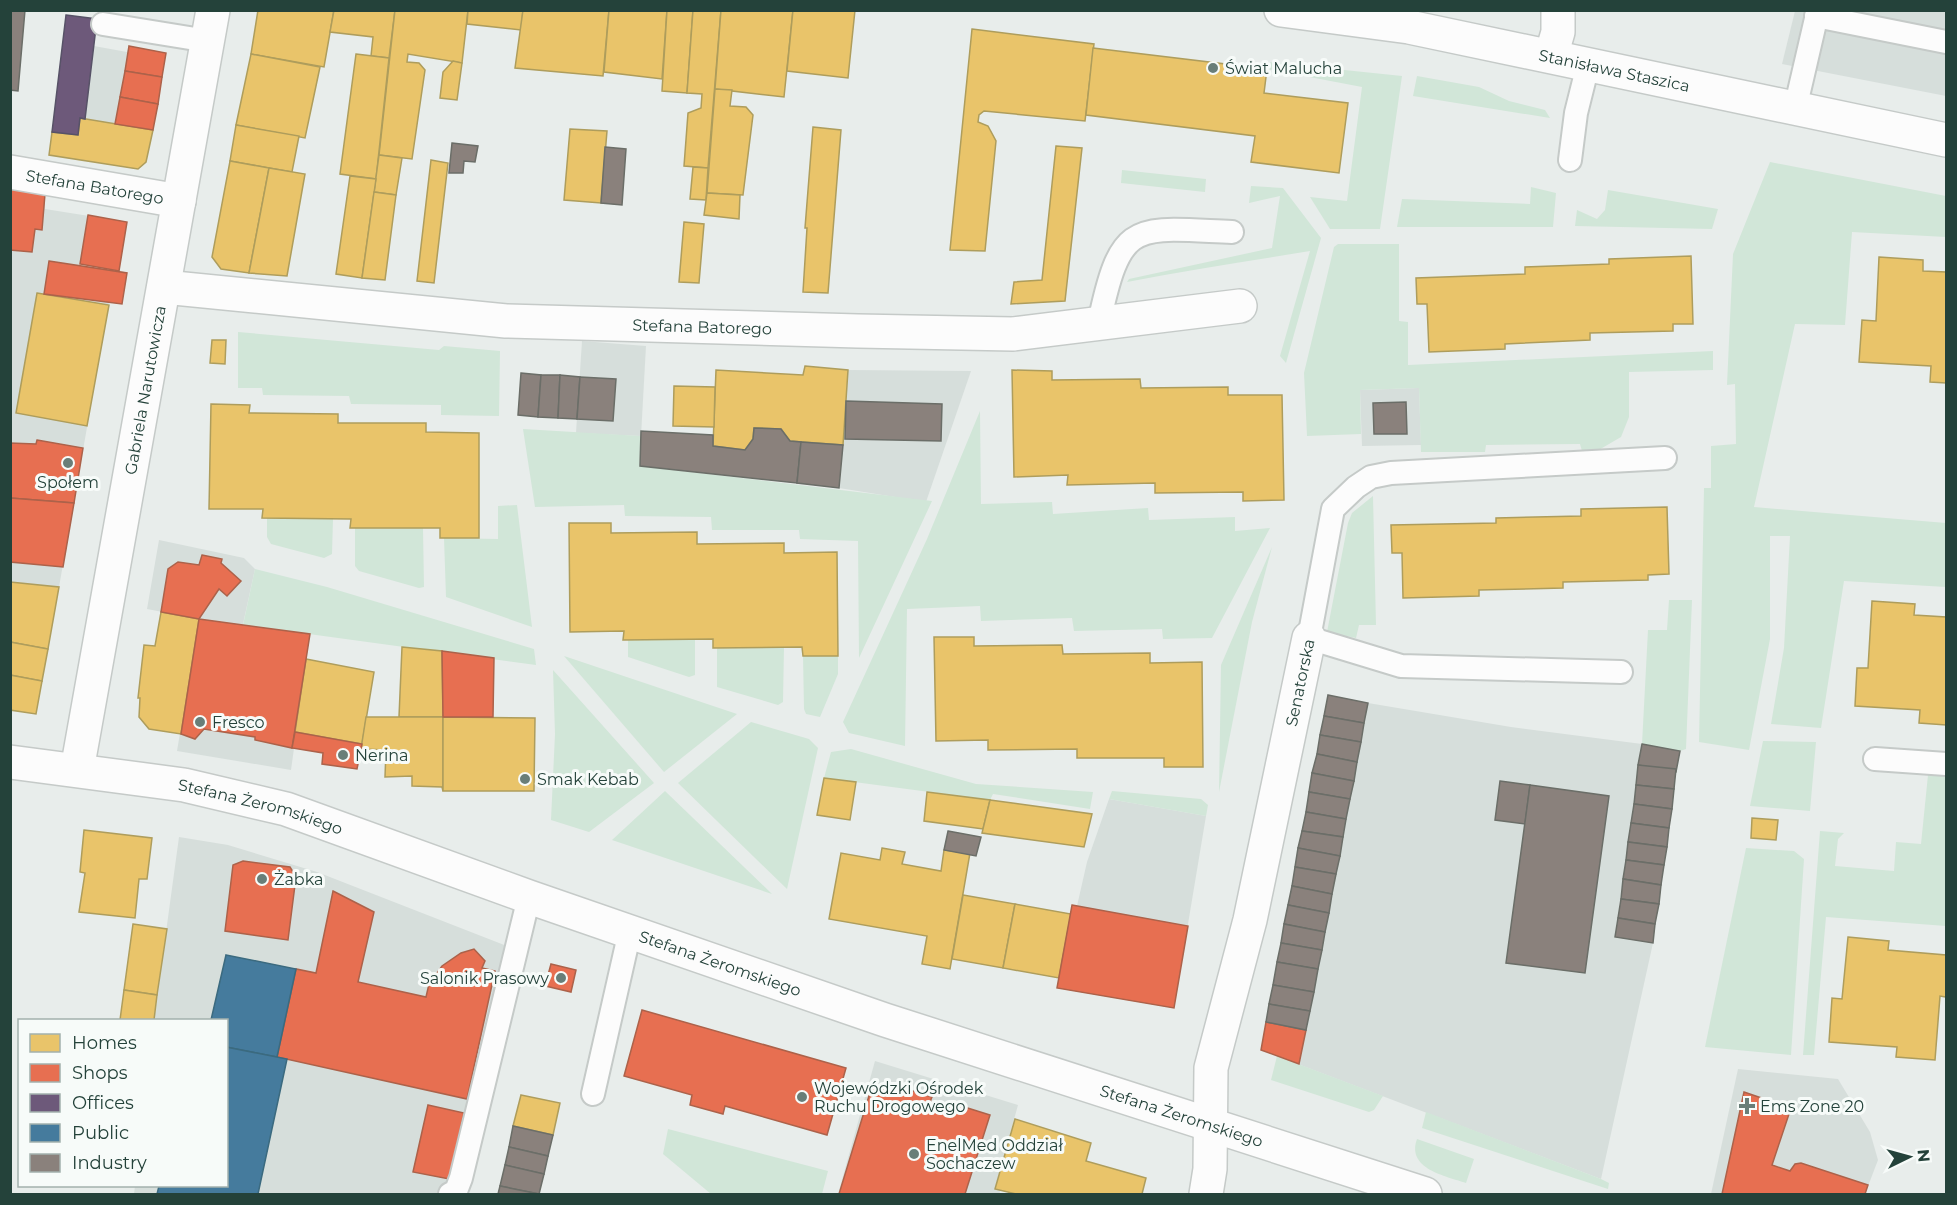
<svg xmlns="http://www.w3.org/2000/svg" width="1957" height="1205" viewBox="0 0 1957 1205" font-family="Montserrat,sans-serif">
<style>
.built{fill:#d6dedb}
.green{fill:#d1e6d8}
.homes{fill:#e9c46a;stroke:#ae9d5c;stroke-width:1.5}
.shops{fill:#e76f51;stroke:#ac624a;stroke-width:1.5}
.offices{fill:#6d597a;stroke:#575267;stroke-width:1.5}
.public{fill:#457b9d;stroke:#3b6a7f;stroke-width:1.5}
.industry{fill:#8a817c;stroke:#6b6e68;stroke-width:1.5}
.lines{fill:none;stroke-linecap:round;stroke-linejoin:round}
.service-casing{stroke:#c5cac8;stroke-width:26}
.minor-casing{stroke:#c5cac8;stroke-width:36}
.tertiary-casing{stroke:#c5cac8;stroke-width:36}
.service{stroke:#fcfcfc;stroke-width:22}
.minor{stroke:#fcfcfc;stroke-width:33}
.tertiary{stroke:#fcfcfc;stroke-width:33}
.poi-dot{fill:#697e78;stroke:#f7fbf9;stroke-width:2}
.labels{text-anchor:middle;stroke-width:6;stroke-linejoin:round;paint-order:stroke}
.poi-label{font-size:16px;fill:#24423a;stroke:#f7fbf9;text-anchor:start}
.street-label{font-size:16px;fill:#24423a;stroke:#f7fbf9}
</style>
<rect width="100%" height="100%" fill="#e8edeb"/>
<g class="built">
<path d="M1795 11H1946V96L1782 64Z"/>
<path d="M94 46 127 52 129 46 166 53 153 130 85 119Z"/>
<path d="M10 189 45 194V209L127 222 119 270 127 273 122 304 109 302 59 587 11 582Z"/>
<path d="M582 341 646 346 641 436 576 433Z"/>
<path d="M848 370 971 371 926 502 839 488Z"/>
<path d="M1419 388 1421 445 1362 446 1360 390Z"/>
<path d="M159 540 244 558 255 569 243 624 310 634 291 770 177 751 199 619 147 609Z"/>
<path d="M1368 703 1511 727 1642 744 1615 937 1653 943 1601 1179 1261 1050 1266 1022 1307 1029Z"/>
<path d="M1109 799 1206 816 1174 1008 1057 988 1072 905 1077 906 1087 862Z"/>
<path d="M179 837 228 845 317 872 522 952 468 1194H134L135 1186H226V1020H154Z"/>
<path d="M875 1061 1018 1105 995 1188 1001 1190 999 1194H838Z"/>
<path d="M1738 1069 1838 1079 1870 1132 1878 1160 1865 1194H1711Z"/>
</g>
<g class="green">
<path d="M1268 62 1402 76 1380 229H1330L1310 197 1347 201 1362 87 1267 69Z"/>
<path d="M1417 76 1479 87 1509 101 1545 110 1550 118 1413 96Z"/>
<path d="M1770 162 1946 196V237L1852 232 1845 325 1795 324 1754 507 1946 523V587L1844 581 1821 728 1771 724 1784 648 1790 536H1770V639L1749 750 1699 742 1704 488H1711V446L1736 444 1735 384 1727 385 1733 254Z"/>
<path d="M1122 170 1206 179 1205 192 1121 183Z"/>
<path d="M1251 186 1283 188 1321 238 1286 363 1280 356 1310 251C1249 261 1188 270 1127 282L1129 279 1272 248 1280 196 1249 203Z"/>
<path d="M1531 187 1556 193 1553 227H1397L1402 199 1530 204Z"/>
<path d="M1608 190 1718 209 1712 229 1575 226 1577 210 1597 219 1605 210Z"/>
<path d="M1338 244H1399V321L1408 322V365L1713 351V370L1629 372V417L1621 437 1597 451H1582L1580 444 1486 445 1485 452H1421L1419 388 1360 390 1361 434 1307 436 1304 373 1334 247Z"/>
<path d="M238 332 439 350 444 346 500 351 499 416 441 415V405L351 404 349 396 263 395 262 388H238Z"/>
<path d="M980 411 981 504 1052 502 1053 514 1148 508 1149 520 1235 517V531L1270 528 1212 638 1163 639 1162 629 1074 631 1072 618 981 621 980 606 907 609 905 746 849 733 843 722 927 539Z"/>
<path d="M523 429 641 436V466L932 501 859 658 858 541 800 539 799 530H712L711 517 625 516 624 505 535 507Z"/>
<path d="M1373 496 1376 625H1359L1356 638 1327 632 1348 523 1352 513Z"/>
<path d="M517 505 532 627 446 597 444 538 498 539V506Z"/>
<path d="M267 518 333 519 332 554 324 558 271 544 267 537Z"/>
<path d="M355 528H423L424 587 419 588 359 571 355 566Z"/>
<path d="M1272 547 1252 622 1219 792 1221 665Z"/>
<path d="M255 569 327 587 534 649 536 665 243 625Z"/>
<path d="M1669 600H1692L1686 749 1680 751 1642 744 1648 630H1667Z"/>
<path d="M695 639V675L689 677 628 657V640Z"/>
<path d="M784 647 783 702 778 705 717 687V648Z"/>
<path d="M564 656 737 714 664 772Z"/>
<path d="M803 656H838V674L820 717 806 714 804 709Z"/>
<path d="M553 670 654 783 589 832 551 820 555 734Z"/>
<path d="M751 722 809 739 818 748 787 889 678 783Z"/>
<path d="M1763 741 1816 742 1810 811 1750 806Z"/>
<path d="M851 749 976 784 1093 792 1090 809 993 794 990 800 824 778 831 752Z"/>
<path d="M1935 772 1946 773V926L1826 917 1814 1055H1803L1820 831 1844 833 1838 839 1835 866 1894 871 1896 842 1921 844 1928 775Z"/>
<path d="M665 791 772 894 612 840Z"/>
<path d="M1112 791 1201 799 1208 805 1206 816 1109 799Z"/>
<path d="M1746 848 1794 851 1804 859 1791 1055 1705 1047Z"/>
<path d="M1277 1056 1383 1096 1374 1110 1369 1112 1271 1080Z"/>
<path d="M1426 1112 1601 1179 1609 1183 1608 1189 1422 1128Z"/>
<path d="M668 1129 828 1171 822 1194H711L663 1154Z"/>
<path d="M1417 1139 1474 1159 1466 1183C1446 1176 1406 1169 1417 1139Z"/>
</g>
<g class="homes">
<path d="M258 10H334L324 67 251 54Z"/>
<path d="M334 10H395L389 58 371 56 373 37 330 32Z"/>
<path d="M395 10H468L462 63 408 54 407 62 419 63 425 70 412 159 379 155Z"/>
<path d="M468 10H523L521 30 467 24Z"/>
<path d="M523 10H609L603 76 515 68Z"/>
<path d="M609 10H667L662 79 604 72Z"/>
<path d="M667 10H693L687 93 662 91Z"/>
<path d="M693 10H721L708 168 684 166 688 113 701 108 702 94 687 93Z"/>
<path d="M721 10H793L784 97 715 89Z"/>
<path d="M793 10H855L848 78 787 71Z"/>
<path d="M972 29 1094 44 1085 121 984 111 979 115 978 122 988 126 996 141 985 251 950 250Z"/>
<path d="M1093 48 1267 69 1264 93 1348 103 1339 173 1251 162 1255 136 1086 115Z"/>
<path d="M251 54 320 67 305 138 236 125Z"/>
<path d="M356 54 389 58 376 179 340 174Z"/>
<path d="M453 61 462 63 457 100 440 98 443 72Z"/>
<path d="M715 89 732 90 730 106 746 107 753 115 743 195 707 193Z"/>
<path d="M80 118 153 130 146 162 138 169 49 155 52 132 78 135Z"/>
<path d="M236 125 299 136 292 172 230 161Z"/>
<path d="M813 127 841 130 828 293 803 292 807 228H805Z"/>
<path d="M570 129 607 131 601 203 564 200Z"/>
<path d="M1056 146 1082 148 1065 301 1011 304 1014 282 1042 280Z"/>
<path d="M379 155 402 158 396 195 374 192Z"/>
<path d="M431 160 448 163 434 283 417 281Z"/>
<path d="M230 161 269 168 249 273 221 269 212 257Z"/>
<path d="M693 167 708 168 706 200 690 199Z"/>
<path d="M269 168 305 174 287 276 249 273Z"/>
<path d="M350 176 376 179 362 278 336 274Z"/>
<path d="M374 192 396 195 385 280 362 278Z"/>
<path d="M707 193 740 195 739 219 704 215Z"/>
<path d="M684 222 704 224 699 283 679 282Z"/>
<path d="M1691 256 1693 324H1673V331L1590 333V340L1505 344V349L1429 352 1427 304H1417L1416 278 1525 274V267L1609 264V259Z"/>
<path d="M1879 257 1923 260V271L1946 272V383L1930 382 1931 366 1859 362 1862 320 1876 321Z"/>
<path d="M37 293 109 305 87 426 16 413Z"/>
<path d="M212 340H226L225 364 210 363Z"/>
<path d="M805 366 848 370 843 445 790 441 781 429 754 428 753 439 745 450 713 446 716 370 803 375Z"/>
<path d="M1012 370 1052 371V380L1140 379 1141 388 1228 387V395H1282L1284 500 1243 501V492L1155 493V483L1067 485 1068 475 1014 477Z"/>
<path d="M674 386 715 387 714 427 673 426Z"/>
<path d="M211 404 250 405 249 413 338 414V423H426V432L479 433V538H440V528H350L351 519 262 518 263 509H209Z"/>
<path d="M1667 507 1669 574 1648 575V580L1563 582V588L1479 590V596L1403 598 1402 553H1392L1391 525 1496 523V518L1581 516V509Z"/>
<path d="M569 523H611V533L697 532V544L784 543V553L837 552 838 656H803L802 647 713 648V639L623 640 624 631 570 632Z"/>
<path d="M10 582 59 587 48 649 10 642Z"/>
<path d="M1872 601 1915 604 1914 615 1946 617V725L1919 723 1920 710 1855 706 1857 668H1868Z"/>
<path d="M161 612 199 619 181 734 149 729 139 717 140 698H138L144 645 155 646Z"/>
<path d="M934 637H974V646L1062 645 1063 654 1150 653V663L1202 662 1203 767H1164V758H1077V749L988 750V740L936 741Z"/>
<path d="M10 642 48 649 42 681 10 675Z"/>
<path d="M402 647 442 651 443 717H399Z"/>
<path d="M306 659 374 672 362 744 295 732Z"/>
<path d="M10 675 42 681 36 714 10 710Z"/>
<path d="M366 717H443V791L442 787 412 786V776L385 777 386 750 361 749Z"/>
<path d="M443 717 535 718 534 791H443Z"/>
<path d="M824 778 856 782 850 820 817 815Z"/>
<path d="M927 792 990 800 983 829 924 821Z"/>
<path d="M990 800 1092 814 1084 847 982 833Z"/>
<path d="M1752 818 1778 820 1776 840 1751 838Z"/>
<path d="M84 830 152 838 147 879H139L135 918 79 912 85 873 80 872Z"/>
<path d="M882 848 905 852 902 864 941 871 944 850 970 853 950 969 922 964 927 936 829 919 841 853 880 860Z"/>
<path d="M963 895 1015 904 1003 968 952 959Z"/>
<path d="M1015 904 1071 914 1059 978 1003 968Z"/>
<path d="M133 924 167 929 157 995 124 990Z"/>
<path d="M1848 937 1889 941 1888 950 1946 955V997L1940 996 1935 1060 1896 1057 1897 1047 1829 1042 1832 998 1842 999Z"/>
<path d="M124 990 157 995 154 1020H120Z"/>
<path d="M521 1095 560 1103 553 1135 513 1126Z"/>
<path d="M1015 1119 1091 1143 1086 1161 1146 1178 1142 1194H1016L995 1189Z"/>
</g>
<g class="shops">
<path d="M129 46 166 53 162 77 125 71Z"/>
<path d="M125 71 162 77 158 104 120 97Z"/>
<path d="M120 97 158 104 153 130 115 124Z"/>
<path d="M10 189 45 194 42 230 35 229 32 252 10 250Z"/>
<path d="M88 215 127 222 119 271 80 264Z"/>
<path d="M49 261 127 273 122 304 44 294Z"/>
<path d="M37 440 83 448 74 503 10 498V443L36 444Z"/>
<path d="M10 498 74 503 63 567 10 562Z"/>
<path d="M202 555 222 559 221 563 241 581 227 596 219 589 199 619 161 612 168 569 178 562 199 565Z"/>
<path d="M199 619 310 634 292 748 255 740V737L204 729 195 739 181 734Z"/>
<path d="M442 651 494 658 493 717H443Z"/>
<path d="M295 732 362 744 357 769 322 764 323 753 292 748Z"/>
<path d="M243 861 290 867 296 877 288 940 225 931 233 865Z"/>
<path d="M333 891 374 912 358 982 426 997 429 984 442 966 461 953 474 949 485 961 482 968 495 971 467 1099 277 1057 296 969 316 973Z"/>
<path d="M1072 905 1188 926 1174 1008 1057 988Z"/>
<path d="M551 964 576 970 571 992 545 986Z"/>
<path d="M642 1010 846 1068 827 1135 725 1106 723 1114 690 1105 692 1095 624 1076Z"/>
<path d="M1266 1022 1306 1030 1299 1064 1261 1050Z"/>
<path d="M872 1086 898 1094 900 1087 932 1097 930 1102 957 1110 958 1105 990 1115 965 1194H839Z"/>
<path d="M1744 1092 1791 1108 1772 1165 1790 1171 1795 1164 1801 1163 1868 1185 1865 1194H1722Z"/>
<path d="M428 1105 464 1113 449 1179 413 1172Z"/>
</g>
<path class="offices" d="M66 15 97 19 85 119 80 118 78 135 52 132Z"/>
<g class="public">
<path d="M226 955 296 969 277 1057 226 1047V1020H211Z"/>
<path d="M226 1047 287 1059 258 1194H157L159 1186H226Z"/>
</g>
<g class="industry">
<path d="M10 10H25L18 91 10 90Z"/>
<path d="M452 143 478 146 475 162 464 161 463 173H449Z"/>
<path d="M605 147 626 149 622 205 601 203Z"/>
<path d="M521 373 541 375 538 417 518 415Z"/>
<path d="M541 375H560L558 418 538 417Z"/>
<path d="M560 375 580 377 577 419 558 418Z"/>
<path d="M580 377 616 379 613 421 577 419Z"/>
<path d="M846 401 942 404 941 441 845 439Z"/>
<path d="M1406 402 1407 434H1374L1373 403Z"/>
<path d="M754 428 781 429 790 441 801 442 797 483 640 466 641 431 713 435V446L745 450 753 439Z"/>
<path d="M801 442 843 445 839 488 797 483Z"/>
<path d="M1328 695 1368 703 1364 723 1324 716Z"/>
<path d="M1324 716 1364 723 1361 742 1320 735Z"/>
<path d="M1320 735 1361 742 1357 762 1317 754Z"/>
<path d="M1642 744 1680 751 1676 772 1638 765Z"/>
<path d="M1317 754 1357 762 1354 781 1312 773Z"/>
<path d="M1638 765 1676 769 1674 789 1636 785Z"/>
<path d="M1312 773 1354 781 1350 799 1309 792Z"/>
<path d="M1500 781 1530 785 1525 824 1495 820Z"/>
<path d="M1530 785 1609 796 1585 973 1506 963Z"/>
<path d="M1636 785 1674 789 1672 809 1634 804Z"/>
<path d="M1309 792 1350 799 1346 819 1306 812Z"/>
<path d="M1634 804 1672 809 1669 828 1631 823Z"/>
<path d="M1306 812 1346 819 1343 837 1302 831Z"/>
<path d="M1631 823 1669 828 1667 847 1628 842Z"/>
<path d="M948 831 981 837 976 856 944 850Z"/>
<path d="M1302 831 1343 837 1340 856 1298 848Z"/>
<path d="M1628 842 1667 847 1664 865 1626 860Z"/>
<path d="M1298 848 1340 856 1336 874 1295 867Z"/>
<path d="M1626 860 1664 865 1661 885 1623 879Z"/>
<path d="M1295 867 1336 874 1332 894 1292 886Z"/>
<path d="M1623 879 1661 885 1659 904 1621 899Z"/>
<path d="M1292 886 1332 894 1329 913 1288 905Z"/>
<path d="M1621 899 1659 904 1655 924 1618 918Z"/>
<path d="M1288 905 1329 913 1325 932 1284 924Z"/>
<path d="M1618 918 1655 924 1653 943 1615 937Z"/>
<path d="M1284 924 1325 932 1322 950 1281 943Z"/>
<path d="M1281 943 1322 950 1318 969 1277 962Z"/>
<path d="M1277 962 1318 969 1314 992 1273 985Z"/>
<path d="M1273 985 1314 992 1310 1011 1269 1004Z"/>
<path d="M1269 1004 1310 1011 1306 1030 1266 1022Z"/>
<path d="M513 1126 553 1135 548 1156 509 1147Z"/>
<path d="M509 1147 548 1156 544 1174 505 1165Z"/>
<path d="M505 1165 544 1174 539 1194 500 1186Z"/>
<path d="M500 1186 539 1194H498Z"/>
</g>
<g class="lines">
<g class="service-casing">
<g id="service">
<path d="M1816 16 1946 42"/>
<path d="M103 24 208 41"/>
<path d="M1795 109 1818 10"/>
<path d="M1570 160 1576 113 1588 65"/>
<path d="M1099 323C1121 218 1134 228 1232 232"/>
<path d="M1621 672 1401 666 1309 638 1333 509 1356 487 1371 477 1391 473 1665 458"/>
<path d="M1875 759 1946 764"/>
<path d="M593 1094 630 931"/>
<path d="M450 1194 456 1191 461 1178 529 897"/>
</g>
</g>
<g class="minor-casing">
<g id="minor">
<path d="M1551 56 1558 32V10"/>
<path id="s1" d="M10 172 179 201"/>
<path id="s2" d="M164 287 506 321 858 331 1013 334 1240 306"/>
<path id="s3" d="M10 762 184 785 286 809 529 897 885 1020 1425 1194"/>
<path id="s4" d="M77 770 213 10"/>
<path id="s5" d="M1206 1194 1210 1169 1211 1068 1250 920 1309 638"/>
</g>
</g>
<g class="tertiary-casing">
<g id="tertiary">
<path id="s6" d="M1281 10 1409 27 1946 140"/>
</g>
</g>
<use href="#service" class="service"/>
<use href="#minor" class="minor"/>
<use href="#tertiary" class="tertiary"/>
</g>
<g class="poi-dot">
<circle cx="1213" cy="68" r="6"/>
<circle cx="68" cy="463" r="6"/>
<circle cx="200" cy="722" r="6"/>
<circle cx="343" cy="755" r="6"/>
<circle cx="525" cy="779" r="6"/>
<circle cx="262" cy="879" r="6"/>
<circle cx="561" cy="978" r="6"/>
<circle cx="802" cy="1097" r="6"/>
<path d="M1744 1097h6v6h6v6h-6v6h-6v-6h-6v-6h6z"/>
<circle cx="914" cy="1154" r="6"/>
</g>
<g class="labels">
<g class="poi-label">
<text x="1225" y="74">Świat Malucha</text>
<text x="68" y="488" text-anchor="middle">Społem</text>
<text x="212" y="728">Fresco</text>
<text x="355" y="761">Nerina</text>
<text x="537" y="785">Smak Kebab</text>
<text x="274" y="885">Żabka</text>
<text x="549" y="984" text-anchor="end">Salonik Prasowy</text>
<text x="814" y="1094">Wojewódzki Ośrodek<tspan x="814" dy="18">Ruchu Drogowego</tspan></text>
<text x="1760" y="1112">Ems Zone 20</text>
<text x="926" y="1151">EnelMed Oddział<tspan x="926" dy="18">Sochaczew</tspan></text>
</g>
<g class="street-label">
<text dy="6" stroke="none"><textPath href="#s6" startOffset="339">Stanisława Staszica</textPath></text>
<text dy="6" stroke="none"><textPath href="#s1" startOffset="86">Stefana Batorego</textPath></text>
<text dy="6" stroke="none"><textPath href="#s2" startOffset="540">Stefana Batorego</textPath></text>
<text dy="6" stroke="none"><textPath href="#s4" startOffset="386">Gabriela Narutowicza</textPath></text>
<text dy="6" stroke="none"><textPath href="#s5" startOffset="522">Senatorska</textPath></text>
<text dy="6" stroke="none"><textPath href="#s3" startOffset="255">Stefana Żeromskiego</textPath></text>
<text dy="6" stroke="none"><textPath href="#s3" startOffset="741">Stefana Żeromskiego</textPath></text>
<text dy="6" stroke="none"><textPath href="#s3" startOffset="1227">Stefana Żeromskiego</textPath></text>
</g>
</g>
<rect width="1957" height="1205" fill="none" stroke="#24423a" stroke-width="24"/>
<rect x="18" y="1019" width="210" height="168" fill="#f7fbf9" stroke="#a3b1ad" stroke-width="1.5"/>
<rect x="30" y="1034" width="30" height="18" fill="#e9c46a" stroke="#a3b1ad" stroke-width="1.5"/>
<text x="72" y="1049" font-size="18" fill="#24423a">Homes</text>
<rect x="30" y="1064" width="30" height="18" fill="#e76f51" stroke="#a3b1ad" stroke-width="1.5"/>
<text x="72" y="1079" font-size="18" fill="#24423a">Shops</text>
<rect x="30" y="1094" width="30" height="18" fill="#6d597a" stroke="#a3b1ad" stroke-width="1.5"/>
<text x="72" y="1109" font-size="18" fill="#24423a">Offices</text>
<rect x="30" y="1124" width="30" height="18" fill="#457b9d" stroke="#a3b1ad" stroke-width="1.5"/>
<text x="72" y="1139" font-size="18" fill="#24423a">Public</text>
<rect x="30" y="1154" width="30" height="18" fill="#8a817c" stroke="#a3b1ad" stroke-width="1.5"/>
<text x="72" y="1169" font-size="18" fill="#24423a">Industry</text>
<g transform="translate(1909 1157) rotate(85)" stroke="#f7fbf9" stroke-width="4.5" paint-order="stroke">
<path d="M0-4.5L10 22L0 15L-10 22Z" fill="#24423a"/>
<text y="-9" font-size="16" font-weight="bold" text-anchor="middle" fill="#24423a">N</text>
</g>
</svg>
